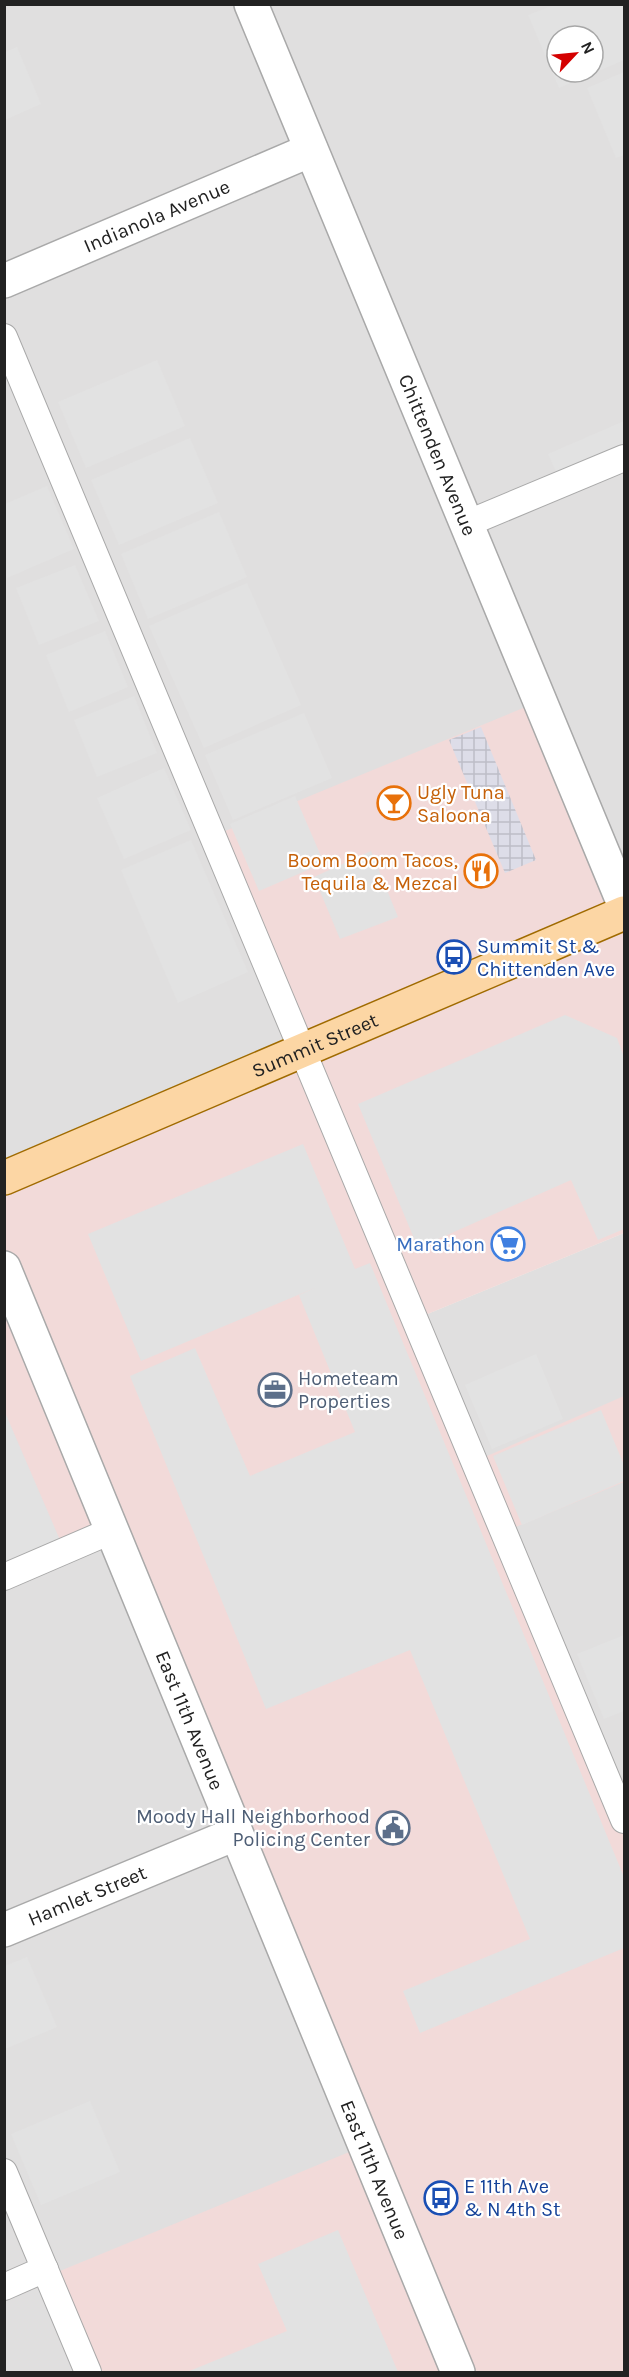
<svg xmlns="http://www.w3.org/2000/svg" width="629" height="2377" viewBox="0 0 629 2377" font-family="Karla,sans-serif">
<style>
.residential{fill:#e0dfdf;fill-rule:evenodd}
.commercial{fill:#f2dad9}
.parking{fill:#e2e2e2;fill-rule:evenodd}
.plaza{fill:url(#plaza-grid)}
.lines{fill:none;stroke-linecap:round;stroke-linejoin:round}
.service-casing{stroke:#a9a9a9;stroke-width:28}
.minor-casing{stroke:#a9a9a9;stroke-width:36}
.tertiary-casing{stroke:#a9a9a9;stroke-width:36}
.primary-casing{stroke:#a06b00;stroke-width:36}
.service{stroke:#fff;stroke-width:26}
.minor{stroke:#fff;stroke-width:33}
.tertiary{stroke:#fff;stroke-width:33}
.primary{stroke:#fcd6a4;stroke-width:33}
.labels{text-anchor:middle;stroke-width:4.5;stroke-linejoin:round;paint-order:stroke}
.street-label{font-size:20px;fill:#222;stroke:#fff}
.food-label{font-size:20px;fill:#c56008;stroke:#fff;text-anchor:start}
.transit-label{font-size:20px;fill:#164399;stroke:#fff;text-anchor:start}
.shop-label{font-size:20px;fill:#366cbe;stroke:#fff;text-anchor:end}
.service-label{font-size:20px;fill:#4e5e75;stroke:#fff;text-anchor:start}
</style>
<defs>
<pattern id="plaza-grid" width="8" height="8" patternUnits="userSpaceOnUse" patternTransform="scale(1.5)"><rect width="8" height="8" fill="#dddde8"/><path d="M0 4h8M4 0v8" fill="none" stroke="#bdbdc7"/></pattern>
</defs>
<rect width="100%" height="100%" fill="#f2efe9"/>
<g class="residential">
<path d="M5 5H624V914L5 1170ZM557 36H593V72H557Z"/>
<path d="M624 1233V1832L413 1320Z"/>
<path d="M119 1532 372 2142 77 2372H5V1579Z"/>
</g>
<g class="commercial">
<path d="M540 701 624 914V1233L413 1320 624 1832V2372H77L38 2280 371 2143 119 1532 5 1579V1170L301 1047 213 836Z"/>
<path d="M624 1396V1482L511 1529 480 1459Z"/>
</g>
<g class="parking">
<path d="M554 5H624V60L559 88 528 15ZM557 36H593V72H557Z"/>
<path d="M17 47 41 104 5 120V52Z"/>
<path d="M624 72V155L616 158 587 88Z"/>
<path d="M157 360 185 426 86 468 58 402Z"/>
<path d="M624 421V445L557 474 548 454Z"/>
<path d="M190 438 218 503 119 545 91 480Z"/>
<path d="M47 486 74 549 7 578 5 504Z"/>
<path d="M219 512 247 577 148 619 121 554Z"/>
<path d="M75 565 99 621 39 645 16 588Z"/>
<path d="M247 583 301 705 204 748 149 626Z"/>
<path d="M105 631 128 687 69 712 46 655Z"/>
<path d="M134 696 157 753 97 777 74 720Z"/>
<path d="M304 713 332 778 233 820 205 755Z"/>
<path d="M164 768 191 830 124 859 97 798Z"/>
<path d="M295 796 324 863 259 891 230 824Z"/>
<path d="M191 840 248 972 178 1003 121 870Z"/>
<path d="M371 851 398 917 340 939 314 877Z"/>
<path d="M565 1015 617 1038 624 1057V1229L598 1240 571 1180 418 1248 358 1104Z"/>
<path d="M303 1144 355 1269 370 1263 624 1877V1948L420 2033 403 1991 530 1939 410 1650 266 1709 130 1376 195 1348 250 1476 355 1432 299 1295 317 1287 141 1361 88 1234Z"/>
<path d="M536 1354 563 1419 492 1449 465 1385Z"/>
<path d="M4 1410 60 1540 5 1563V1467Z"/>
<path d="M601 1410 624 1465V1481L522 1525 493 1456Z"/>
<path d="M624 1635V1711L604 1719 577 1654Z"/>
<path d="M27 1957 57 2027 5 2049V1966Z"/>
<path d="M90 2101 120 2172 41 2205 11 2134Z"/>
<path d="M338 2230 398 2372H187L287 2331 258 2264Z"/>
</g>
<path class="plaza" d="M481 727 536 860 505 873 449 740Z"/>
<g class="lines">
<g class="service-casing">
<g id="service">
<path d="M4 337 624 1820"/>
<path d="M466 524 624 458"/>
<path d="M4 1577 113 1530"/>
<path d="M4 2172 88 2372"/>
<path d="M4 2287 45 2269"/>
</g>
</g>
<g class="minor-casing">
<g id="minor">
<path id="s1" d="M251 4 624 904"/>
<path id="s2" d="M4 281 311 150"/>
<path id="s3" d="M4 1930 235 1834"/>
</g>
</g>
<g class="tertiary-casing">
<g id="tertiary">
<path id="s4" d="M4 1268 458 2372"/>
</g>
</g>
<g class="primary-casing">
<g id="primary">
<path id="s5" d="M4 1178 624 913"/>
</g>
</g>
<use href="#service" class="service"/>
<use href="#minor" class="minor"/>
<use href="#tertiary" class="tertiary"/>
<use href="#primary" class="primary"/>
</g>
<defs>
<g id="bar-ring" transform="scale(1.725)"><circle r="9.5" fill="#fff" stroke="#e8710a" stroke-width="1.5"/><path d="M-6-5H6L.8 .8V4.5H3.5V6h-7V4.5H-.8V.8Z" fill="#e8710a"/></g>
<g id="restaurant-ring" transform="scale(1.725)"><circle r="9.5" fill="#fff" stroke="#e8710a" stroke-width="1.5"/><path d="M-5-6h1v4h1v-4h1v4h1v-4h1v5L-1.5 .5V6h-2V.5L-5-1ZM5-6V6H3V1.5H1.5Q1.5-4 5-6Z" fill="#e8710a"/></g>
<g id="bus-ring" transform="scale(1.725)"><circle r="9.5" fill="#fff" stroke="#1a4fb4" stroke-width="1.5"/><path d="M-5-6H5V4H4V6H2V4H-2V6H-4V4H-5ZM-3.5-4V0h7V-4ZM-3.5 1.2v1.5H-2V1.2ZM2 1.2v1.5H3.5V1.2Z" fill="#1a4fb4"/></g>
<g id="supermarket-ring" transform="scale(1.725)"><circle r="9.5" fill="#fff" stroke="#3f7fe0" stroke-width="1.5"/><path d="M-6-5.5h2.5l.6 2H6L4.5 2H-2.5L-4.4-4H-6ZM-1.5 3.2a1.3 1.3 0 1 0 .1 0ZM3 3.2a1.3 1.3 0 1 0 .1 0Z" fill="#3f7fe0"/></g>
<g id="office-ring" transform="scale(1.725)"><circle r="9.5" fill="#fff" stroke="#5c6f8a" stroke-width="1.5"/><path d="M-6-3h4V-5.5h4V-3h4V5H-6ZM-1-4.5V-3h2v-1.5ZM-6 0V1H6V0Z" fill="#5c6f8a"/></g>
<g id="civic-ring" transform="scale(1.725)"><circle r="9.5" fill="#fff" stroke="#5c6f8a" stroke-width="1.5"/><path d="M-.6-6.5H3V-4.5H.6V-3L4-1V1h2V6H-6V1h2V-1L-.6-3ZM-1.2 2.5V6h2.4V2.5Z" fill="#5c6f8a"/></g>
</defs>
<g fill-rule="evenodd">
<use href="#bar-ring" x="394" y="803"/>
<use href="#restaurant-ring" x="481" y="871"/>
<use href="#bus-ring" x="454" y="957"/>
<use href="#supermarket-ring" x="508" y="1244"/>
<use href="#office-ring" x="275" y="1390"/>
<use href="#civic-ring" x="393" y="1828"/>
<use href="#bus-ring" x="441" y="2198"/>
</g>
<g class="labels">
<g class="street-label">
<text dy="7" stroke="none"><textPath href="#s2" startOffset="166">Indianola Avenue</textPath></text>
<text dy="7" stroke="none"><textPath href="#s1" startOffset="488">Chittenden Avenue</textPath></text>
<text dy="7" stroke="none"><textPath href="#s5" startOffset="338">Summit Street</textPath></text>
<text dy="7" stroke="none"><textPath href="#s4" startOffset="489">East 11th Avenue</textPath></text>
<text dy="7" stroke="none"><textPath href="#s3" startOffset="90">Hamlet Street</textPath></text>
<text dy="7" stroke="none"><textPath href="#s4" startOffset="975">East 11th Avenue</textPath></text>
</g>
<g class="food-label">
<text x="417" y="799">Ugly Tuna<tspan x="417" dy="23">Saloona</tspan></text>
<text x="458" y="867" text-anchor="end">Boom Boom Tacos,<tspan x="458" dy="23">Tequila &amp; Mezcal</tspan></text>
</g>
<g class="transit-label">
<text x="477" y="953">Summit St &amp;<tspan x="477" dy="23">Chittenden Ave</tspan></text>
<text x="464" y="2193">E 11th Ave<tspan x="464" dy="23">&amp; N 4th St</tspan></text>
</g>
<g class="shop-label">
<text x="485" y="1251">Marathon</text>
</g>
<g class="service-label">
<text x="298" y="1385">Hometeam<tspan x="298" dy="23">Properties</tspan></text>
<text x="370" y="1823" text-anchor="end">Moody Hall Neighborhood<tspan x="370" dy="23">Policing Center</tspan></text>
</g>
</g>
<rect width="629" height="2377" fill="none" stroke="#222222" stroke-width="12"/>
<g transform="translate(575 54) rotate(64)"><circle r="28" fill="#ffffff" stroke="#a7a7a7" stroke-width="1.5"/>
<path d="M0-4.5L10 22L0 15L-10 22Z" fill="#d40000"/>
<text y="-9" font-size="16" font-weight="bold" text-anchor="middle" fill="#222222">N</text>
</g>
</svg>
